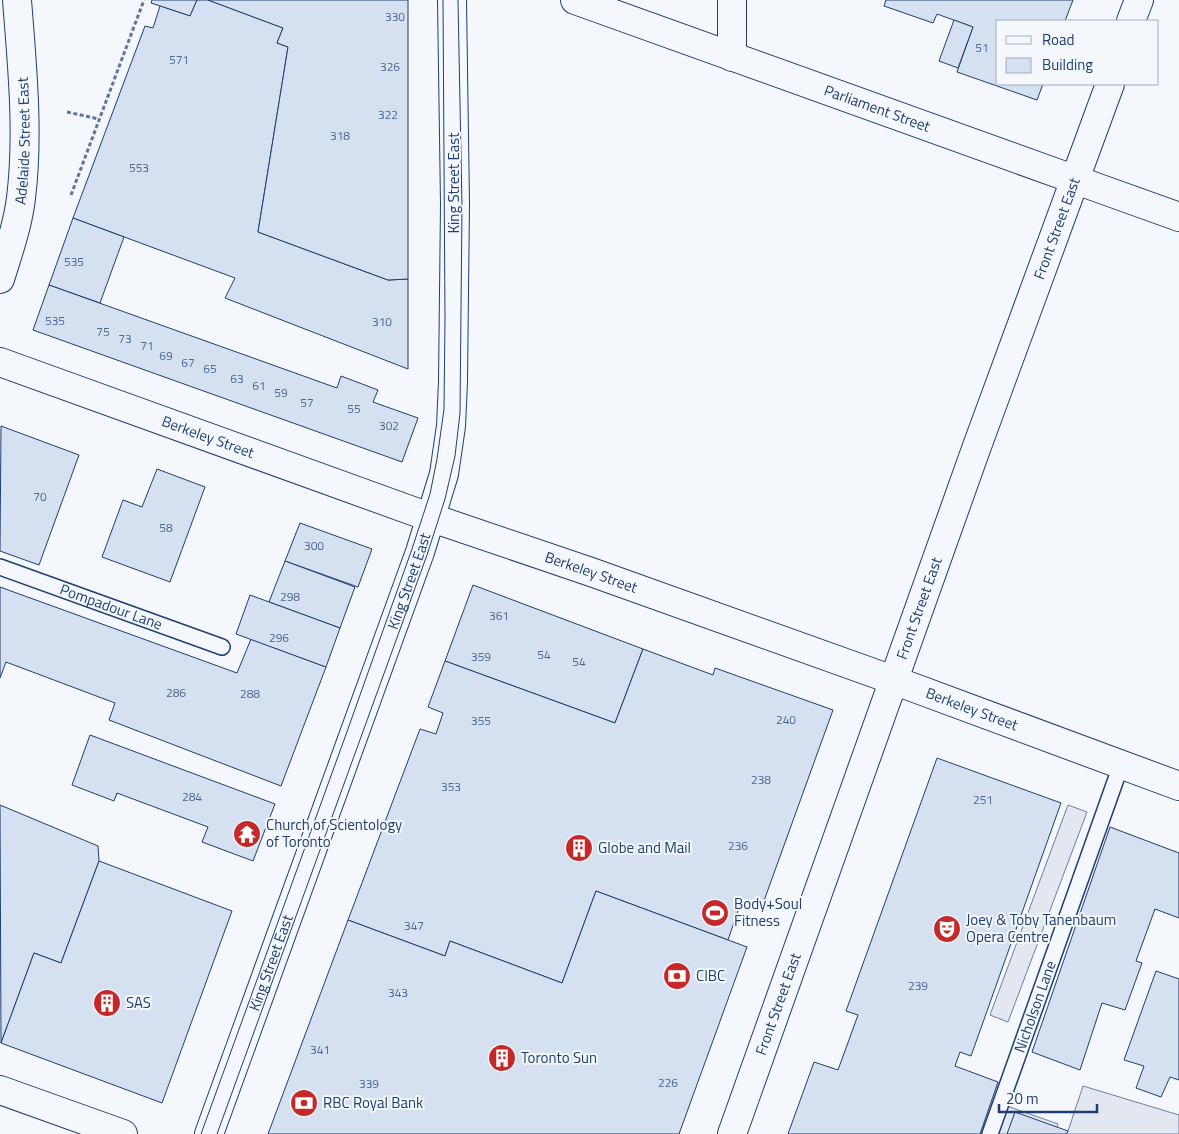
<svg xmlns="http://www.w3.org/2000/svg" width="1179" height="1134" viewBox="0 0 1179 1134" font-family="'Titillium Web',sans-serif">
<style>
.parking{fill:#e3e8f0;stroke:#687fa3}
.building{fill:#d5e0f0;stroke:#1d3f73}
.lines{fill:none;stroke-linecap:round;stroke-linejoin:round}
.service-casing{stroke:#1d3f73;stroke-width:18}
.minor-casing{stroke:#1d3f73;stroke-width:30}
.tertiary-casing{stroke:#1d3f73;stroke-width:30}
.secondary-casing{stroke:#1d3f73;stroke-width:30}
.primary-casing{stroke:#1d3f73;stroke-width:30}
.path{stroke:#5e769c;stroke-width:3;stroke-dasharray:4 2.5;stroke-linecap:butt}
.service{stroke:#f4f7fb;stroke-width:15}
.minor{stroke:#f4f7fb;stroke-width:28}
.tertiary{stroke:#f4f7fb;stroke-width:28}
.secondary{stroke:#f4f7fb;stroke-width:28}
.primary{stroke:#f4f7fb;stroke-width:28}
.tram{stroke:#1d3f73;stroke-width:1}
.labels{text-anchor:middle;stroke-width:4;stroke-linejoin:round;paint-order:stroke}
.number-label{font-size:12px;fill:#4b6792}
.street-label{font-size:15px;fill:#1d3f73;stroke:#f4f7fb}
.poi-label{font-size:15px;fill:#1d3f73;stroke:#f4f7fb;text-anchor:start}
</style>
<rect width="100%" height="100%" fill="#f4f7fb"/>
<g class="parking">
<path d="M1068 805 1087 812 1008 1022 990 1015Z"/>
<path d="M1083 1086 1179 1115V1134H1067Z"/>
<path d="M1007 1106 1058 1124 1055 1134H998Z"/>
</g>
<g class="building">
<path d="M152 0H197L190 16 151 3Z"/>
<path d="M197 0H208L283 28 277 43 288 47 258 232 388 280 408 279V369L225 298 235 278 73 218 145 26 153 28 160 6 190 16Z"/>
<path d="M208 0H408V279L388 280 258 232 288 47 277 43 283 28Z"/>
<path d="M886 0H1073L1065 21H998V84H1043L1037 100 957 72 973 27 937 14 933 23 884 6Z"/>
<path d="M954 20 973 27 958 68 939 61Z"/>
<path d="M73 218 124 237 100 303 49 285Z"/>
<path d="M49 285 337 388 341 376 378 390 373 402 418 418 402 462 33 330Z"/>
<path d="M1 426 79 455 39 565 0 551Z"/>
<path d="M157 469 205 487 170 582 102 557 123 500 142 507Z"/>
<path d="M300 523 372 549 358 587 285 561Z"/>
<path d="M285 561 355 587 340 628 269 602Z"/>
<path d="M473 585 643 649 615 723 445 661Z"/>
<path d="M0 587 237 673 251 639 326 667 281 786 109 720 115 703 6 662 0 678Z"/>
<path d="M250 595 340 628 326 667 236 634Z"/>
<path d="M643 649 713 675 715 668 833 710 761 909 741 902 728 940 596 891 562 983 450 941 445 956 348 920 420 729 436 734 443 713 428 707 445 661 615 723Z"/>
<path d="M90 735 275 804 253 861 202 842 208 827 117 793 114 801 72 785Z"/>
<path d="M937 758 1061 803 971 1056 960 1052 955 1066 998 1082 980 1134H788L814 1062 838 1070 858 1015 846 1011Z"/>
<path d="M0 805 98 846 99 861 61 963 34 953 1 1043Z"/>
<path d="M1110 827 1179 853V918L1155 909 1136 961 1142 963 1125 1010 1102 1003 1080 1070 1032 1052Z"/>
<path d="M99 861 232 911 162 1103 1 1043 34 953 61 963Z"/>
<path d="M596 891 747 947 679 1134H268L348 920 445 956 450 941 562 983Z"/>
<path d="M1156 971 1179 979V1080L1170 1077 1161 1097 1136 1088 1144 1066 1124 1060Z"/>
<path d="M1015 1112 1068 1131 1066 1134H1007Z"/>
</g>
<g class="lines">
<g class="service-casing">
<g id="service">
<path id="s1" d="M0 567 222 647"/>
<path id="s2" d="M990 1134 1121 765"/>
</g>
</g>
<g class="minor-casing">
<g id="minor">
<path d="M732 57V0"/>
<path id="s3" d="M0 362 432 518"/>
<path id="s4" d="M893 680 1179 786"/>
<path d="M0 1090 123 1134"/>
</g>
</g>
<g class="tertiary-casing">
<g id="tertiary">
<path id="s5" d="M432 518 591 572 893 680"/>
</g>
</g>
<g class="secondary-casing">
<g id="secondary">
<path d="M1076 180 1179 217"/>
<path id="s6" d="M0 279C8 253 18 225 21 198 29 134 22 64 17 0"/>
<path id="s7" d="M209 1134 420 552 444 474 451 426 453 382 455 204 452 0"/>
</g>
</g>
<g class="primary-casing">
<g id="primary">
<path id="s8" d="M575 0 1076 180"/>
<path d="M1131 21 1139 0"/>
<path id="s9" d="M732 1134 976 449 1110 84"/>
</g>
</g>
<g class="path">
<path d="M67 112 99 119"/>
<path d="M71 195 144 0"/>
</g>
<use href="#service" class="service"/>
<use href="#minor" class="minor"/>
<use href="#tertiary" class="tertiary"/>
<use href="#secondary" class="secondary"/>
<use href="#primary" class="primary"/>
<g class="tram">
<path d="M201 1134 344 740 412 549 430 494 437 459 444 409 445 318 443 0"/>
<path d="M217 1134 427 555 445 499 455 456 460 413 462 207 458 0"/>
</g>
</g>
<defs>
<g id="temple-disc" transform="scale(1.4375)"><circle r="9.5" fill="#c62828" stroke="#f4f7fb"/><path d="M0-6L5-2H3V0L6.5 2.5H4V6H1.5V3h-3V6H-4V2.5H-6.5L-3 0V-2H-5Z" fill="#fff"/></g>
<g id="building-disc" transform="scale(1.4375)"><circle r="9.5" fill="#c62828" stroke="#f4f7fb"/><path d="M-4-6H4V6H1V3H-1V6H-4ZM-2.5-4.3h1.7v1.8h-1.7ZM.8-4.3h1.7v1.8H.8ZM-2.5-1h1.7V.8h-1.7ZM.8-1h1.7V.8H.8Z" fill="#fff"/></g>
<g id="stadium-disc" transform="scale(1.4375)"><circle r="9.5" fill="#c62828" stroke="#f4f7fb"/><path d="M0-5a6.5 5 0 1 0 0 10a6.5 5 0 1 0 0-10ZM-3.5-1.8h7v3.6h-7Z" fill="#fff"/></g>
<g id="theatre-disc" transform="scale(1.4375)"><circle r="9.5" fill="#c62828" stroke="#f4f7fb"/><path d="M-5-5.5Q0-4 5-5.5V0Q5 5 0 6Q-5 5-5 0ZM-3.3-2.5H-1v1.5H-3.3ZM1-2.5H3.3v1.5H1ZM-2.8 1Q0 5.5 2.8 1Z" fill="#fff"/></g>
<g id="bank-disc" transform="scale(1.4375)"><circle r="9.5" fill="#c62828" stroke="#f4f7fb"/><path d="M-6-4H6V4H-6ZM0-2.3a2.3 2.3 0 1 0 0 4.6a2.3 2.3 0 1 0 0-4.6Z" fill="#fff"/></g>
</defs>
<g fill-rule="evenodd">
<use href="#temple-disc" x="247" y="834"/>
<use href="#building-disc" x="579" y="848"/>
<use href="#stadium-disc" x="715" y="913"/>
<use href="#theatre-disc" x="947" y="929"/>
<use href="#bank-disc" x="677" y="976"/>
<use href="#building-disc" x="107" y="1003"/>
<use href="#building-disc" x="502" y="1058"/>
<use href="#bank-disc" x="304" y="1103"/>
</g>
<g class="labels">
<g class="number-label">
<text x="395" y="21">330</text>
<text x="982" y="52">51</text>
<text x="179" y="64">571</text>
<text x="390" y="71">326</text>
<text x="388" y="119">322</text>
<text x="340" y="140">318</text>
<text x="139" y="172">553</text>
<text x="74" y="266">535</text>
<text x="55" y="325">535</text>
<text x="382" y="326">310</text>
<text x="103" y="336">75</text>
<text x="125" y="343">73</text>
<text x="147" y="350">71</text>
<text x="166" y="360">69</text>
<text x="188" y="367">67</text>
<text x="210" y="373">65</text>
<text x="237" y="383">63</text>
<text x="259" y="390">61</text>
<text x="281" y="397">59</text>
<text x="307" y="407">57</text>
<text x="354" y="413">55</text>
<text x="389" y="430">302</text>
<text x="40" y="501">70</text>
<text x="166" y="532">58</text>
<text x="314" y="550">300</text>
<text x="290" y="601">298</text>
<text x="499" y="620">361</text>
<text x="279" y="642">296</text>
<text x="544" y="659">54</text>
<text x="481" y="661">359</text>
<text x="579" y="666">54</text>
<text x="176" y="697">286</text>
<text x="250" y="698">288</text>
<text x="786" y="724">240</text>
<text x="481" y="725">355</text>
<text x="761" y="784">238</text>
<text x="451" y="791">353</text>
<text x="192" y="801">284</text>
<text x="983" y="804">251</text>
<text x="738" y="850">236</text>
<text x="414" y="930">347</text>
<text x="918" y="990">239</text>
<text x="398" y="997">343</text>
<text x="320" y="1054">341</text>
<text x="668" y="1087">226</text>
<text x="369" y="1088">339</text>
</g>
<g class="street-label">
<text dy="5" stroke="none"><textPath href="#s8" startOffset="321">Parliament Street</textPath></text>
<text dy="5" stroke="none"><textPath href="#s6" startOffset="141">Adelaide Street East</textPath></text>
<text transform="translate(454 183) rotate(-90)" y="5">King Street East</text>
<text dy="5" stroke="none"><textPath href="#s9" startOffset="962">Front Street East</textPath></text>
<text dy="5" stroke="none"><textPath href="#s3" startOffset="221">Berkeley Street</textPath></text>
<text dy="5" stroke="none"><textPath href="#s5" startOffset="168">Berkeley Street</textPath></text>
<text dy="5" stroke="none"><textPath href="#s7" startOffset="588">King Street East</textPath></text>
<text dy="5" stroke="none"><textPath href="#s1" startOffset="118">Pompadour Lane</textPath></text>
<text dy="5" stroke="none"><textPath href="#s9" startOffset="558">Front Street East</textPath></text>
<text dy="5" stroke="none"><textPath href="#s4" startOffset="84">Berkeley Street</textPath></text>
<text dy="5" stroke="none"><textPath href="#s7" startOffset="182">King Street East</textPath></text>
<text dy="5" stroke="none"><textPath href="#s9" startOffset="138">Front Street East</textPath></text>
<text dy="5" stroke="none"><textPath href="#s2" startOffset="135">Nicholson Lane</textPath></text>
</g>
<g class="poi-label">
<text x="266" y="830">Church of Scientology<tspan x="266" dy="17">of Toronto</tspan></text>
<text x="598" y="853">Globe and Mail</text>
<text x="734" y="909">Body+Soul<tspan x="734" dy="17">Fitness</tspan></text>
<text x="966" y="925">Joey &amp; Toby Tanenbaum<tspan x="966" dy="17">Opera Centre</tspan></text>
<text x="696" y="981">CIBC</text>
<text x="126" y="1008">SAS</text>
<text x="521" y="1063">Toronto Sun</text>
<text x="323" y="1108">RBC Royal Bank</text>
</g>
</g>
<rect x="996" y="20" width="162" height="65" fill="#f4f7fb" stroke="#9eadc5"/>
<rect x="1006" y="36" width="25" height="8" fill="#f4f7fb" stroke="#9eadc5"/>
<text x="1042" y="45" font-size="15" fill="#1d3f73">Road</text>
<rect x="1006" y="58" width="25" height="15" fill="#d5e0f0" stroke="#9eadc5"/>
<text x="1042" y="70" font-size="15" fill="#1d3f73">Building</text>
<path d="M999 1104v8h98v-8" fill="none" stroke="#1d3f73" stroke-width="2.5"/>
<text x="1006" y="1104" font-size="15" fill="#1d3f73" stroke="#f4f7fb" stroke-width="4" paint-order="stroke">20 m</text>
</svg>
